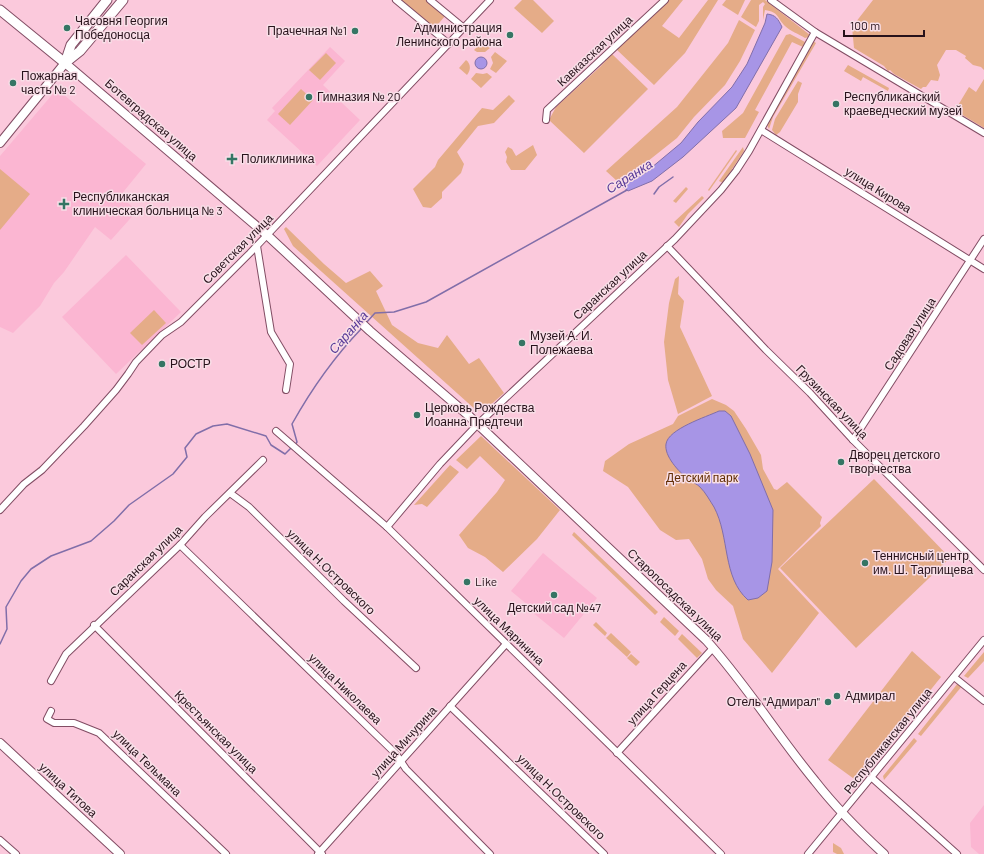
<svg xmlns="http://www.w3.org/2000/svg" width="984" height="854" viewBox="0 0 984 854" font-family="Barlow,sans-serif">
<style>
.built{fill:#fbb6d2}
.green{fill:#e5ac88}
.water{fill:#a795e6;stroke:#816ea9}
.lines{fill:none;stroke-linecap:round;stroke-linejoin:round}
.stream{stroke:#816ea9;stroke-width:1.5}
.street-casing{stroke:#824d64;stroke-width:8}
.secondary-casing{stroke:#824d64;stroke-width:10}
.primary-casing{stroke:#824d64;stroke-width:11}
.street{stroke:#fff;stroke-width:6}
.secondary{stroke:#fff;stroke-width:8}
.primary{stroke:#fff;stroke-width:9}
.poi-dot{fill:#357564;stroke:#f8dee7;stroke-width:1.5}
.labels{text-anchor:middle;stroke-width:3;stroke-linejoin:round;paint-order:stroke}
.poi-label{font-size:12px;fill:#27121b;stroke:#f8dee7;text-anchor:start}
.street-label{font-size:12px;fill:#27121b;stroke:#f8dee7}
.park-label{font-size:12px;fill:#612e04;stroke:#f8dee7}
.water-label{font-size:13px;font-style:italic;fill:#553897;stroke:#f8dee7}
</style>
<rect width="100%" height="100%" fill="#fbc9dc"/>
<g class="built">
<path d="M330 47 345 61 323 85 360 120 317 166 267 120 275 111 272 108Z"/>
<path d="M57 89 146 164 120 196 137 211 111 240 95 227 64 272 54 283 40 306 13 333 0 327V156Z"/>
<path d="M126 255 181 312 116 374 62 317Z"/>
<path d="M543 553 597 598 564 638 532 612 534 610 511 591Z"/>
<path d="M984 805V854H979L971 847 970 823Z"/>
</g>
<g class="green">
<path d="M400 0H426L445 16 434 29Z"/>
<path d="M522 0H533L554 21 542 33 514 8Z"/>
<path d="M668 0H683L662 26 679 38 708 0H718L685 53 654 85 616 49Z"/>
<path d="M726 0H745L738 15 722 5Z"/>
<path d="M751 0H765L810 35 809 37 805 38C799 34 790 31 785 26 777 18 779 12 765 10L763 20V7L765 4 763 2 759 5V21L756 27 741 17Z"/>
<path d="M873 0H984V70L981 67 973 65 965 58 966 56 956 50H946L937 65 940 75 938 81 931 80 926 87H923L921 89 894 74 890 70 888 71 884 66 854 48 852 27Z"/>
<path d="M739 20 755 30 740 61 725 85 694 117 677 138 643 165 617 181 606 171 677 107 728 43Z"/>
<path d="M790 34 805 42 804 46 803 47 792 42 755 110 759 112 745 138H723L722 131 743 113 786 35Z"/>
<path d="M483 41 490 48 485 52H477L474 50Z"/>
<path d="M813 41 816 43 773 117 769 129 767 125Z"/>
<path d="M495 52 507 61 496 73 490 69 493 63 491 57Z"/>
<path d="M326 53 336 63 320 80 309 70Z"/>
<path d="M612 54 648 89 584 153 549 120 556 107 600 67Z"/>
<path d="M466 60C471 64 471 70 467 75L459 68Z"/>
<path d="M848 65 889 88 888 91 863 77 861 81 844 71Z"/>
<path d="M476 73 483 74 487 73 492 77 481 88 471 79Z"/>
<path d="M984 79V128L961 114 957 107 969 87 976 92Z"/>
<path d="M798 81 802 83 798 94V102L780 132 776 135 772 130 775 119Z"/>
<path d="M301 89 313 100 290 125 278 114Z"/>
<path d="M509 95 515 101 494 123 478 126 457 152 464 164 461 173 442 192V198L431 208 423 207 413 189 435 167 438 160 482 108 493 110Z"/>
<path d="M533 145 537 155 525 170H511L506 162 507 157 505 152 508 147 512 149 516 156Z"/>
<path d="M743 147 744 151 723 183 719 181Z"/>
<path d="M736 150 737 151 709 191 708 190Z"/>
<path d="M0 169 30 194 0 230Z"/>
<path d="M686 187 688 189 676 203 673 201Z"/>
<path d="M702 196 704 198 688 214 679 227 674 222Z"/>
<path d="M286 227 324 264 346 283 370 271 383 286 376 291 392 325 418 343 438 348 447 335 469 364 479 358 504 393 486 409 477 411 293 246 284 229Z"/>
<path d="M679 276 678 294 684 301 680 327 712 396 678 414 668 380 664 342 669 303 675 279Z"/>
<path d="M154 310 166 323 142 345 130 333Z"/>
<path d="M712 399 726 405 734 411 746 429 761 455 763 469 774 489 777 490 787 482 822 517 820 523 821 526 778 569 819 613 772 673 743 639 733 606 716 590 708 579 702 559 689 539 676 540 660 530 628 487 603 471 605 461 629 444 673 424 678 416Z"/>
<path d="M481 436 560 510 537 539 503 572 485 557 468 548 459 535 497 492 505 480 480 456 467 469 456 460Z"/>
<path d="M450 465 459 472 427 507 422 504 414 505Z"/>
<path d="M874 479 950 558 856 648 780 568Z"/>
<path d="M574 532 658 612 655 615 572 535Z"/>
<path d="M664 617 679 631 675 636 660 622Z"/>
<path d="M596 622 607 633 605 636 593 625Z"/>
<path d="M611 633 631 652 627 657 606 638Z"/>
<path d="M682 634 702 653 697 658 678 639Z"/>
<path d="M912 651 941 677 857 781 828 760Z"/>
<path d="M984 652V661L968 678 964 676Z"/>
<path d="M631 654 640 662 636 666 627 658Z"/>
<path d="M958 683 962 686 921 736 918 734Z"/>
<path d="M914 738 917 741 884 780 883 776Z"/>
<path d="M833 843 841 848 844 854H837L833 852Z"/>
</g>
<g class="water">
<path d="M767 14C776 15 778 19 782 27L736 108 683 157 652 181 628 191 622 186 645 173 681 143 698 122 732 87 747 64 765 23Z"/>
<circle cx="481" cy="63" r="6"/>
<path d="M719 411H725L731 416 750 454 773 510 772 562 767 591 758 598 748 600C722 577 730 537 714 507 710 501 706 493 700 487 697 484 692 482 688 479 679 472 664 456 666 444 668 429 706 417 719 411Z"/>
</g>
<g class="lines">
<g class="stream">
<path d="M654 194 659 187 673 177"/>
<path d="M366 323 375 313 394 312 426 302 627 190"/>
<path d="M295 445 297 442 292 424C311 390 335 356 362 328"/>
<path d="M0 644 7 629 6 607 21 581 31 569 51 556 91 541 114 521 129 505 173 474 187 457 185 448 196 434 213 426 227 424 266 436 271 445 285 454 292 447"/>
</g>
<g class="street-casing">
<g id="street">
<path d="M396 0 449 44"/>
<path d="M430 0 464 28"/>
<path d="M771 0 815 32 984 133"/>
<path d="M546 120 547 110 665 0"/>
<path d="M761 130 984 269"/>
<path d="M257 246 271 332 290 364 286 390"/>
<path d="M667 246 766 350 810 393 853 440 984 570"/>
<path d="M276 431 387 527 721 854"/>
<path d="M853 440 984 239"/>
<path d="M230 493 249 507 344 601 416 668"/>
<path d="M0 510 24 484 42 470 84 426 116 390 128 374 136 362 162 335 181 322 250 253 490 0"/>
<path d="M387 527 440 464 478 424 675 239 721 190 736 171 749 151 815 32"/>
<path d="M180 545 396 754 406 769 490 854"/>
<path d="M94 625 322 854"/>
<path d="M954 677 984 701"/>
<path d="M51 681 66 654 180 545 205 517 263 460"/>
<path d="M450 706 604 854"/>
<path d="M51 711 47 719 54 723H74L99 733 226 854"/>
<path d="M617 753 713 648"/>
<path d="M871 777 957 854"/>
<path d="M0 840 16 854"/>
<path d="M318 854 506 644"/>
<path d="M808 854 984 640"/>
</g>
</g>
<g class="secondary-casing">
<g id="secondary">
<path d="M0 143 65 63 267 235 370 331 469 416 706 640C746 684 777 735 815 781 836 808 859 831 884 854"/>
<path d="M0 743 120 854"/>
</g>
</g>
<g class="primary-casing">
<g id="primary">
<path d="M0 10 65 63"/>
<path d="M65 63 80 51 123 0"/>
<path d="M65 63 71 45 107 0"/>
</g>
</g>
<use href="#street" class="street"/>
<use href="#secondary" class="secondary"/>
<use href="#primary" class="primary"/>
</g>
<g class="poi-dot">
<circle cx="67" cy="28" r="4"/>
<circle cx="355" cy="31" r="4"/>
<circle cx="510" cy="35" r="4"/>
<circle cx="13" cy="83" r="4"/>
<circle cx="309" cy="97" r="4"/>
<circle cx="836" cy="104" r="4"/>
<path d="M230 153h4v4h4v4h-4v4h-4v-4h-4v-4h4z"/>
<path d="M62 198h4v4h4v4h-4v4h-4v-4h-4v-4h4z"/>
<circle cx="522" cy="343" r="4"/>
<circle cx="162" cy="364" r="4"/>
<circle cx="417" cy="415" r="4"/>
<circle cx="841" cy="462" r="4"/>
<circle cx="865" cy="563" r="4"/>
<circle cx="467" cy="582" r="4"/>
<circle cx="554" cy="595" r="4"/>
<circle cx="837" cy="696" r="4"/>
<circle cx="828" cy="702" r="4"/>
</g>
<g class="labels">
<g class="poi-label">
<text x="75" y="25">Часовня Георгия<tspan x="75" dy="14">Победоносца</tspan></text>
<text x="502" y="32" text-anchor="end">Администрация<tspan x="502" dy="14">Ленинского района</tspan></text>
<text x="347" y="35" text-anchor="end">Прачечная №1</text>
<text x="21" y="80">Пожарная<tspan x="21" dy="14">часть № 2</tspan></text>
<text x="317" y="101">Гимназия № 20</text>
<text x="844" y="101">Республиканский<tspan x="844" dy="14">краеведческий музей</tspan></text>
<text x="241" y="163">Поликлиника</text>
<text x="73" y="201">Республиканская<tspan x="73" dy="14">клиническая больница № 3</tspan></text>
<text x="530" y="340">Музей А. И.<tspan x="530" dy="14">Полежаева</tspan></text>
<text x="170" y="368">РОСТР</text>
<text x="425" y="412">Церковь Рождества<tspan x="425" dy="14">Иоанна Предтечи</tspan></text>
<text x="849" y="459">Дворец детского<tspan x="849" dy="14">творчества</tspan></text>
<text x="873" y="560">Теннисный центр<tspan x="873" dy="14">им. Ш. Тарпищева</tspan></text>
<text x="475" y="586">Like</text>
<text x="554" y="612" text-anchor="middle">Детский сад №47</text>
<text x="845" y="700">Адмирал</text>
<text x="820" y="706" text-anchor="end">Отель "Адмирал"</text>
</g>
<g class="street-label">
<text transform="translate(595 51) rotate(-43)" y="4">Кавказская улица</text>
<text transform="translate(151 120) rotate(41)" y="4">Ботевградская улица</text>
<text transform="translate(878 190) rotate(32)" y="4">улица Кирова</text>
<text transform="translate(238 249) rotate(-45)" y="4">Советская улица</text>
<text transform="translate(610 285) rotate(-43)" y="4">Саранская улица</text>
<text transform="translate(910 334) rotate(-57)" y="4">Садовая улица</text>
<text transform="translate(832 402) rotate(46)" y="4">Грузинская улица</text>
<text transform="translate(146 561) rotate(-44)" y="4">Саранская улица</text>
<text transform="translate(331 572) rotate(44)" y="4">улица Н.Островского</text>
<text transform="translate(675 595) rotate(44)" y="4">Старопосадская улица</text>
<text transform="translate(509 631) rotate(44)" y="4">улица Маринина</text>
<text transform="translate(345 689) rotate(44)" y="4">улица Николаева</text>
<text transform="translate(657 693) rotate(-48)" y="4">улица Герцена</text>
<text transform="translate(216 732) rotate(45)" y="4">Крестьянская улица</text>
<text transform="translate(888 741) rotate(-51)" y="4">Республиканская улица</text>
<text transform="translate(404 742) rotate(-48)" y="4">улица Мичурина</text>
<text transform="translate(147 763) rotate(44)" y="4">улица Тельмана</text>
<text transform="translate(68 790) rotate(43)" y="4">улица Титова</text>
<text transform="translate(561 797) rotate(44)" y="4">улица Н.Островского</text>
</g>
<g class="park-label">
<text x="702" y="482">Детский парк</text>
</g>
<g class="water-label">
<text transform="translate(629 176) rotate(-32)" y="5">Саранка</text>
<text transform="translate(348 332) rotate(-49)" y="5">Саранка</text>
</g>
</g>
<path d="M844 30v6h80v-6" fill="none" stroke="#27121b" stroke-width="2"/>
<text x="850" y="30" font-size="12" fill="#27121b" stroke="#f8dee7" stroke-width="3" paint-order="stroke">100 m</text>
</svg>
